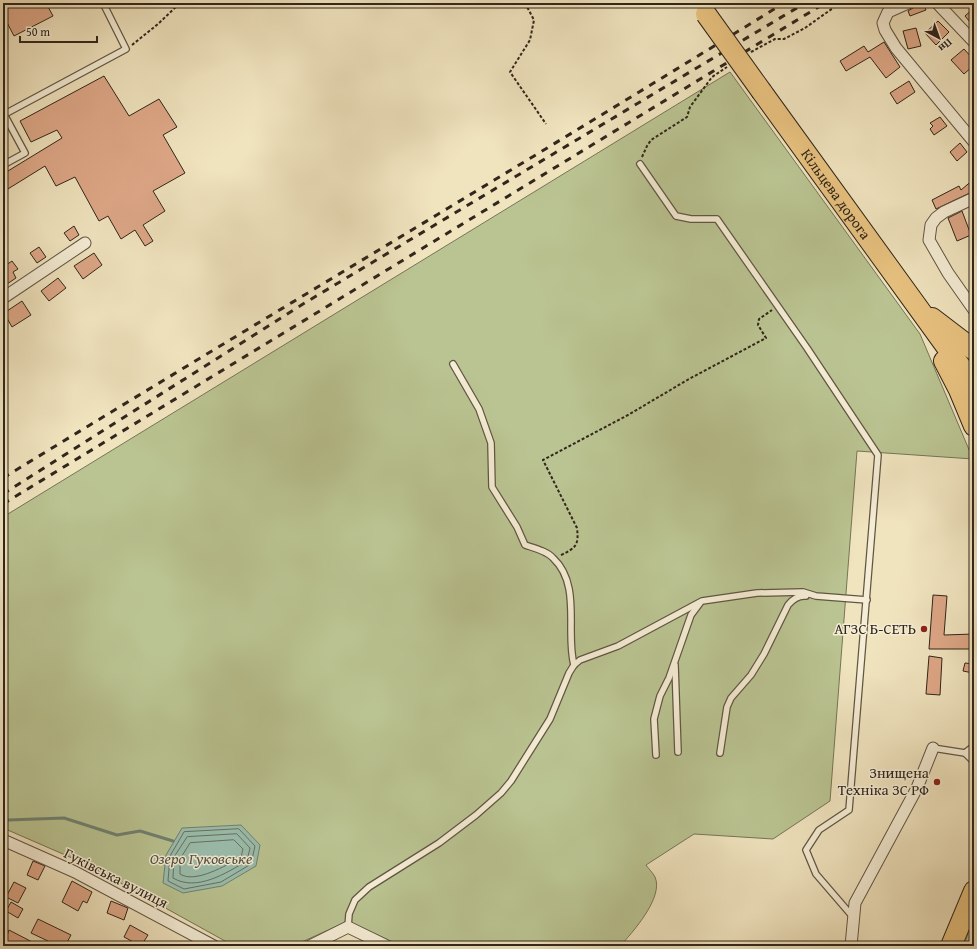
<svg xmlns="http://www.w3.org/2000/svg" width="977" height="949" viewBox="0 0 977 949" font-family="'Gentium Book Plus',serif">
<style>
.green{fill:#bac492;stroke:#757556}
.water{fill:#9bbfae;stroke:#708273}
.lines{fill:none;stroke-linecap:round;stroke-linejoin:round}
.shore{stroke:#667264;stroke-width:1}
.stream{stroke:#708273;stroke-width:3}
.building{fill:#dea888;stroke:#30261b}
.lane-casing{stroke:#605644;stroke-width:8}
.street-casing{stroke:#605644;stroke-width:13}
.highway-casing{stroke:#30261b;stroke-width:22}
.path{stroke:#30261b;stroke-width:2;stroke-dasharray:3 2;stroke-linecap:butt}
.lane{stroke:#f5edd5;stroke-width:5.5}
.street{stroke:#f5edd5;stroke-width:11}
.highway{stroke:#e8c280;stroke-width:20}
.rail{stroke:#30261b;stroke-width:3;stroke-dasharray:7 7;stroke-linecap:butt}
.highway-bridge-casing{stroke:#30261b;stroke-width:22;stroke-linecap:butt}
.highway-bridge{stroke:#e8c280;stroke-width:20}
.poi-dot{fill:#8f2418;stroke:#f5edd5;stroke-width:1.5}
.labels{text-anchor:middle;stroke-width:3;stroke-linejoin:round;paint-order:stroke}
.street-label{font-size:15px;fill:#30261b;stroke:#f5edd5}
.poi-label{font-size:15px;fill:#30261b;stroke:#f5edd5;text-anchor:end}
.water-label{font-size:16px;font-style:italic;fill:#505447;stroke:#f5edd5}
</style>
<rect width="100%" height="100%" fill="#f0e4bf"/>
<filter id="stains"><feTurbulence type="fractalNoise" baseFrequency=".005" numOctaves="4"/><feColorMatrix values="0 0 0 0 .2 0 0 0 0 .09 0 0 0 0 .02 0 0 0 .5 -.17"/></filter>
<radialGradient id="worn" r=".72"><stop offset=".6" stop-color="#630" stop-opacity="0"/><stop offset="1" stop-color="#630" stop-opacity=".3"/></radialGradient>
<g class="green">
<path d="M730 72 920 334 973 459 857 451 830 801 773 839 694 834 646 865C648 868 653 873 655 877 664 897 633 932 620 946H401L348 921 293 946H234L86 864 3 828V517Z"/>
<path d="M974 914V946H964Z"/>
</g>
<path class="water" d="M241 825 260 845 256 866 222 886 183 893 163 883 166 855 182 828Z"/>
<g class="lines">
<g class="shore">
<path d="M239 829 255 846 251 864 221 882 184 889 168 881 170 856 184 832Z"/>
<path d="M237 834 250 848 247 861C226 873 197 892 173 878L174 857 187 837Z"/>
<path d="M234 840 243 849 241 857C227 865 195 884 180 874V859L190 843Z"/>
</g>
<path class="stream" d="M3 825 8 820 64 818 117 835 140 831 173 841"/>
</g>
<g class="building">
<path d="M3 3H46L53 16 14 36 3 15Z"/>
<path d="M921 3H923L926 10 910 16 908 11Z"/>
<path d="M974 8V27L965 16Z"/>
<path d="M938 21 949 32 936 45 925 33Z"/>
<path d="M916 28 921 46 908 49 903 31Z"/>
<path d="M884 42 900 67 886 78 870 57 846 71 840 61 864 46 868 52Z"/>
<path d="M964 49 974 60V65L964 74 951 60Z"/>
<path d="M104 76 129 116 159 99 177 127 163 135 185 173 153 191 165 211 143 225 153 241 145 246 135 230 121 239 108 216 99 221 75 177 56 186 45 166 3 192V174L62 138 57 130 31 142 20 121Z"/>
<path d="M909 81 915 92 897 104 890 93Z"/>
<path d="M940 117 947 126 934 135 930 129 933 126 930 123Z"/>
<path d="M960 143 967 152 957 161 950 152Z"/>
<path d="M974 179V191L936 209 932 200 959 186 961 190Z"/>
<path d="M962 211 971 235 957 241 948 218Z"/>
<path d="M74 226 79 235 70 241 64 233Z"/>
<path d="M39 247 46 257 37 263 30 253Z"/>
<path d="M94 253 102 265 83 279 74 266Z"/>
<path d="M12 261 18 269 13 272 16 278 7 284 3 277 6 273 3 267Z"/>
<path d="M58 278 66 288 49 301 41 291Z"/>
<path d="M22 301 31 315 12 327 4 313Z"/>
<path d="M933 595 947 596 944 635 974 634V649H929Z"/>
<path d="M929 656 942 658 940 695 926 694Z"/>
<path d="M965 663 974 664 973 673 963 671Z"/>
<path d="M33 861 45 866 38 880 27 875Z"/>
<path d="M72 881 92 892 87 903 83 901 78 911 62 902Z"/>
<path d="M14 882 26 888 18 903 6 897Z"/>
<path d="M111 901 128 908 124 920 107 913Z"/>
<path d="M11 902 23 909 18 918 6 911Z"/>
<path d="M38 919 71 935 65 946H46L48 941 31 933Z"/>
<path d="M130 925 148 935 141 946 124 937Z"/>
<path d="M9 930 40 946H3Z"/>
</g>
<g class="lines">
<g class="lane-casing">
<g id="lane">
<path d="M3 115 126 49 103 3"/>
<path d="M640 164 676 216 691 219H717L807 348 878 455 849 810 819 830 806 850 816 874 853 917"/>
<path d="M3 165 25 153 4 114"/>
<path d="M453 364 479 409 491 443 492 487 517 527 525 545C534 548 547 551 553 558 582 585 565 632 574 665"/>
<path d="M675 665 678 752"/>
<path d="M933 748 965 753 974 762"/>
<path d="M720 753 727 707 731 698 751 675 764 654 788 605C793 599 798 595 806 596"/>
<path d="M965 753 974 746"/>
<path d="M656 755 654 719 660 696 669 678 691 615 700 603"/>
<path d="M348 927 349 914 355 900 369 887 439 843 476 815 501 793 511 781 550 719 569 673 574 665 580 660 618 646 702 601 757 593 803 592 816 596 867 600"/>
</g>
</g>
<g class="street-casing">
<g id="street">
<path d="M908 3 888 12 883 23 885 30 896 48 974 142"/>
<path d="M937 3 974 42"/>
<path d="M974 198 944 212 936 218 931 225 929 240 948 273 974 310"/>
<path d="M3 298 85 243"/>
<path d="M3 840 75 872 214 946"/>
<path d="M310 946 348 927 387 946"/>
<path d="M851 946 855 903 917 788 933 748"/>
</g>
</g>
<g class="highway-casing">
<g id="highway">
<path id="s1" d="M762 92 974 385"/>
<path d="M932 318 974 350"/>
<path d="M944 361 959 390 974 426"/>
<path d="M951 946 974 891"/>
</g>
</g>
<g class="path">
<path d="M525 3 534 20 530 40 510 72 546 124"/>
<path d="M132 45 158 24 180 3"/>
<path d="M751 52 775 39H784L805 28 840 3"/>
<path d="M642 157 647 146 651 140 687 117 690 107 712 77 727 67"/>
<path d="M561 555C576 548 579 545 577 528L543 460 628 415 689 379 766 338 758 325 759 319 772 310"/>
</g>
<use href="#lane" class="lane"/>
<use href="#street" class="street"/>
<use href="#highway" class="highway"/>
<g class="rail">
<path d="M3 478C263 319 525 163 784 3"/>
<path d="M3 494 303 304 805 3"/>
<path d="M3 504 825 3"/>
</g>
<g class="highway-bridge-casing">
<path id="highway-bridge" d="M706 14 762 92"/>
</g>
<use href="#highway-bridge" class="highway-bridge"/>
</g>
<g class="poi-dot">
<circle cx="924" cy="629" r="4"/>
<circle cx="937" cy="782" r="4"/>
</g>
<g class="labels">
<g class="street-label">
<text dy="5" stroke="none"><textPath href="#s1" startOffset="126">Кільцева дорога</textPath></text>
<text transform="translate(116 878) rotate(27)" y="5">Гуківська вулиця</text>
</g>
<g class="poi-label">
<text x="916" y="634">АГЗС Б-СЕТЬ</text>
<text x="929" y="778">Знищена<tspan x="929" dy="17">Техніка ЗС РФ</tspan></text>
</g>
<g class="water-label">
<text x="201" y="864">Озеро Гуковське</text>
</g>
</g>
<rect width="977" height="949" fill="none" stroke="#f0e4bf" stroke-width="16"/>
<rect x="4" y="4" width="969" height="941" fill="none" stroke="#30261b" stroke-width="2"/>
<rect x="8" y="8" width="961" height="933" fill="none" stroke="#30261b"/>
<g transform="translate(939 38) rotate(139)" stroke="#f5edd5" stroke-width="3" paint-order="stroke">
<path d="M0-3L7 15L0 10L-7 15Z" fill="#30261b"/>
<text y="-6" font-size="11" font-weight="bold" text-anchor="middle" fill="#30261b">Пн</text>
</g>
<path d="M20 36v6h77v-6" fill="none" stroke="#30261b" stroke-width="2"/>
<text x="26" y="36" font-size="12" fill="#30261b" stroke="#f5edd5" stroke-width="3" paint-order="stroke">50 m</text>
<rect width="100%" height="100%" filter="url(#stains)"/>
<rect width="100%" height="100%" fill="url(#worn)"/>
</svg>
